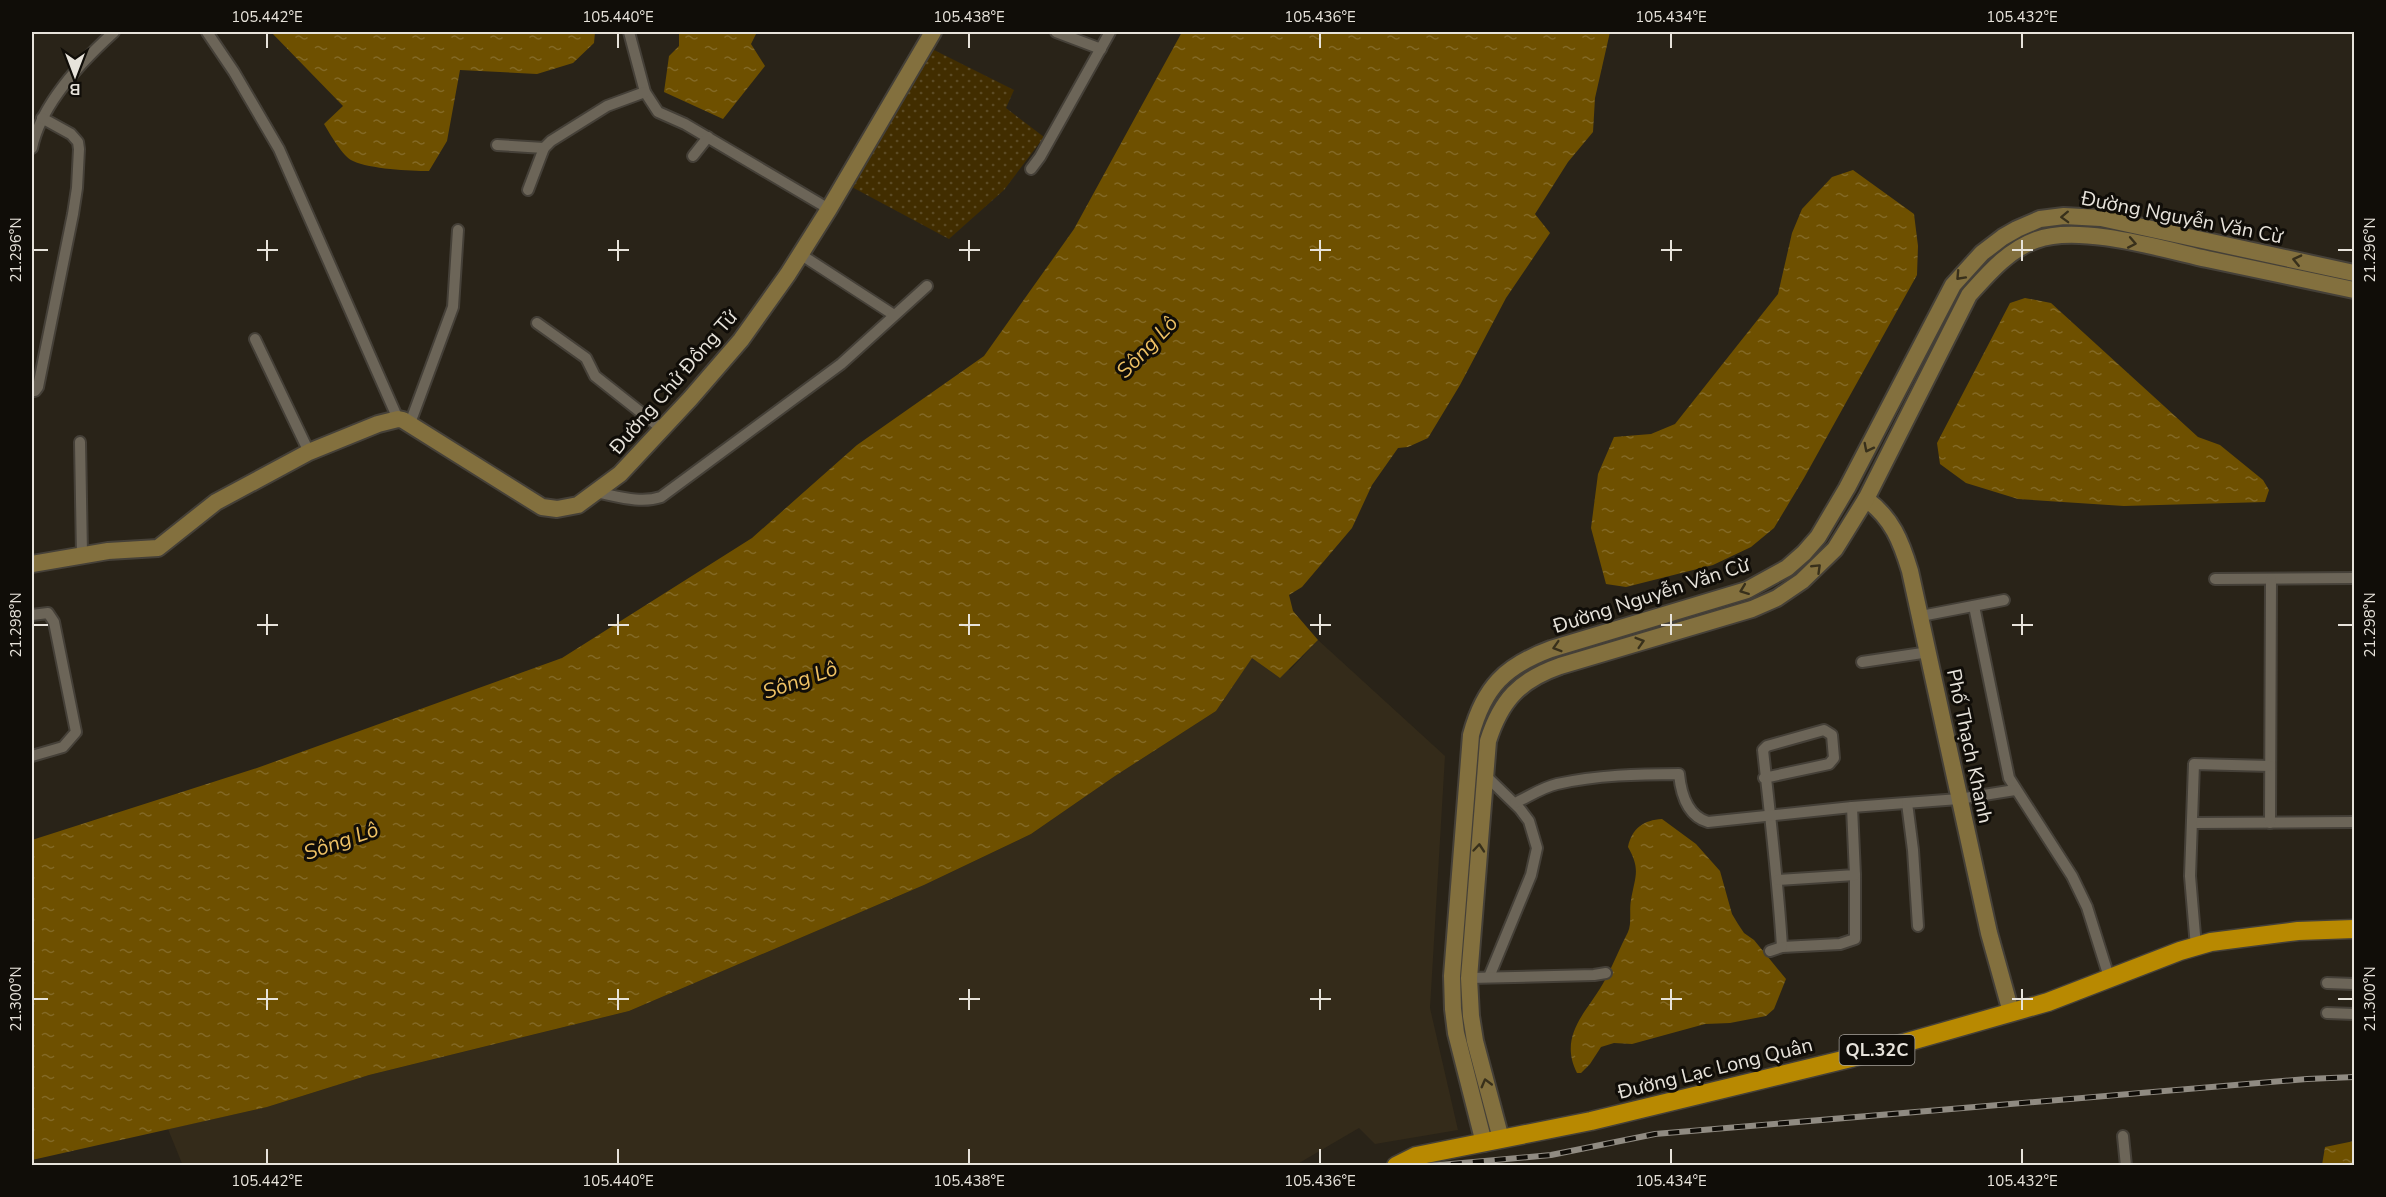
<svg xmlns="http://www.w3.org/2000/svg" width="2386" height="1197" viewBox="0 0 2386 1197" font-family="'Nunito Sans',sans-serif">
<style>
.built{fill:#342b1a}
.green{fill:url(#green-dots)}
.water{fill:url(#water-ripples)}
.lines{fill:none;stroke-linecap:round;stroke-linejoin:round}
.street-casing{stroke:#454038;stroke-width:14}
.secondary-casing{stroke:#454038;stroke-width:20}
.highway-casing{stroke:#454038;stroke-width:21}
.street{stroke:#6c6558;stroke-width:10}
.secondary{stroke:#83703e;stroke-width:16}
.highway{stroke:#b88901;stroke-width:18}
.rail-casing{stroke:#908b82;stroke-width:6}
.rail{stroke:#100d08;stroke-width:4;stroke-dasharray:11;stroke-linecap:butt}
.oneway{stroke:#38301b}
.ticks{fill:none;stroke:#e7e3db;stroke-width:2}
.labels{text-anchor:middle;stroke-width:6;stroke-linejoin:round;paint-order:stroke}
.shield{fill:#100d08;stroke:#a6a39c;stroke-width:1.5}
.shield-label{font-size:18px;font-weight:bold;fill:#e7e3db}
.street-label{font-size:20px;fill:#e7e3db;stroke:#100d08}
.water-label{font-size:21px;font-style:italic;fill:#eec164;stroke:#100d08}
.neatline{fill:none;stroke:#e7e3db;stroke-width:2}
.ticks-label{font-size:15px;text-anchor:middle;fill:#e7e3db}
</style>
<defs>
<pattern id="green-dots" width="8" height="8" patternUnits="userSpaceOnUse" patternTransform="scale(1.5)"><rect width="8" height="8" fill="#412d00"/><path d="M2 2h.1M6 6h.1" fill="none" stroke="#5c4b25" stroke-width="1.8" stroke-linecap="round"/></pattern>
<pattern id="water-ripples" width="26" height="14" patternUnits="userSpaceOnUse" patternTransform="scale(1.5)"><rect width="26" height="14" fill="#6e5000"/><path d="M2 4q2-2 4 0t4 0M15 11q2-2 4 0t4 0" fill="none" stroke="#836925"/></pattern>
</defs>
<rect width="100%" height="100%" fill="#292318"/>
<path class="built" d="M1318 640 1445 756 1430 1008 1458 1130 1375 1144 1359 1128 1294 1166H183L168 1129 267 1107 369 1075 629 1011 924 885 1031 834 1115 776 1216 711 1252 657 1290 670Z"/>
<path class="green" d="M928 47 1014 90 1006 108 1044 137 1004 190 949 239 850 186Z"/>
<g class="water">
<path d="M271 32H595L594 43 573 63 537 74 460 70 447 141 429 171C410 171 370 169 353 161 343 157 330 134 324 124L343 106Z"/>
<path d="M679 32H757L751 44 765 66 723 119 664 92 669 56 679 46Z"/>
<path d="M1182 32H1610L1595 98 1593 132 1568 162 1535 214 1550 233 1506 298 1460 385 1428 438 1408 447 1398 448 1372 485 1352 528 1302 587 1289 595 1293 611 1318 640 1280 678 1252 658 1216 711 1115 776 1031 834 924 885 629 1011 369 1075 267 1107 32 1160V840L257 768 562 658 752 538 857 445 984 356 1074 229Z"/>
<path d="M1853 170 1914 214 1918 246 1917 275 1804 478 1774 528 1751 547 1713 565 1626 587 1606 584 1591 528 1598 474 1614 437 1651 434 1675 424 1778 294 1792 233 1802 209 1832 177Z"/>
<path d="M2025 298 2051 303 2198 437 2220 445 2263 480 2269 490 2265 502 2124 506 2018 499 1966 483 1940 464 1937 443 2010 303Z"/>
<path d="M1662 819 1696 844 1720 871 1732 914 1738 924 1744 933 1754 940 1786 979 1774 1009 1766 1016 1730 1023 1705 1024 1632 1044 1614 1043 1601 1047 1590 1064 1581 1073H1577C1557 1033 1590 1010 1606 978 1614 963 1620 947 1628 932 1632 923 1629 910 1631 900 1635 876 1641 870 1628 847 1632 828 1644 820 1662 819Z"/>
<path d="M2354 1141V1165H2322L2325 1147Z"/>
</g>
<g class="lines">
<g class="street-casing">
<g id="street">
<path d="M207 32 234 72 279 149 398 419"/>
<path d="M629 32 645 92 658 112 685 124 829 209"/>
<path d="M1056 32 1101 49"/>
<path d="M497 145 544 148"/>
<path d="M32 148C41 104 82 61 114 32"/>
<path d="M693 156 708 137"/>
<path d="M1031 169 1040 157 1110 32"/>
<path d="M528 190 544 148 551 141 607 106 645 92"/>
<path d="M800 254 894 315"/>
<path d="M537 323 586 358 595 376 662 429"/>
<path d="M255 339 309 452"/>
<path d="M32 391H35L38 387 73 214 77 188 79 149 78 142 71 134 42 118"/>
<path d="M409 426 453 307 458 230"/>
<path d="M80 442 82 555"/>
<path d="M595 492C617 496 640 504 661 497L841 364 927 286"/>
<path d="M2215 579 2354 578"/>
<path d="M1974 606 2009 778 2072 876 2087 907 2109 977"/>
<path d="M32 615 48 613 54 622 76 732 63 747 32 756"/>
<path d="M1921 616 2004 600"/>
<path d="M1862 662 1929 652"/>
<path d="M1485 775 1520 809 1529 821 1537 848 1531 875 1489 977"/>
<path d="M1764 778 1829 764 1834 758 1832 735 1824 730 1767 746 1763 750C1770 816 1778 881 1782 947L1840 944 1855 939V875"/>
<path d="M1515 803C1528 797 1543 787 1557 784 1597 775 1639 774 1679 774 1681 794 1687 816 1708 822L1852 807 1959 799 2015 790"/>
<path d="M1907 803 1913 850 1918 926"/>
<path d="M2192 823 2354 822"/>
<path d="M2270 823 2271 579"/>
<path d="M1778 880 1855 875 1852 807"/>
<path d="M2196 947 2190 876 2194 764 2270 766"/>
<path d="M1770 951 1782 947"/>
<path d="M1469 978 1594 975 1606 973"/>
<path d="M2327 983 2354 984"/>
<path d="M2327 1013 2354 1014"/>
<path d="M2123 1136 2126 1166"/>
</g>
</g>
<g class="secondary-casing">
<g id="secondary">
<path d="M1866 499C1892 518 1901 541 1910 571L1989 933 2011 1012"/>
<path d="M32 564 108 551 158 548 216 502 309 452 378 424 398 419 403 420 542 507 557 509 578 505 620 474 690 399 741 340 788 274 829 209 933 32"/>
<path d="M1501 1139 1475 1041 1471 1016 1469 978 1488 741C1501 700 1520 680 1560 666L1752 609 1777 598 1802 581 1835 549 1866 499 1969 295C1988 274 2008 250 2036 240 2079 224 2162 249 2207 259 2256 269 2305 280 2354 290"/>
<path d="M1484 1143 1456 1033 1453 1009 1452 976 1471 735C1484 687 1505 666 1551 649L1747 590 1787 568 1804 553 1818 537 1847 488 1953 285 1982 253 2003 237 2017 229 2040 219 2064 216 2101 218 2354 273"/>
</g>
</g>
<g class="highway-casing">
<path id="highway" d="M1396 1166 1416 1156 1591 1121 1851 1058 2048 1002 2180 951 2211 942 2298 931 2354 929"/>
</g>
<use href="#street" class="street"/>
<use href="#secondary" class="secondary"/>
<use href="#highway" class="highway"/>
<g class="rail-casing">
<path id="rail" d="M1429 1166 1551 1155 1655 1134 2307 1079 2354 1077"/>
</g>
<use href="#rail" class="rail"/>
</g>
<defs><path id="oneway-chevron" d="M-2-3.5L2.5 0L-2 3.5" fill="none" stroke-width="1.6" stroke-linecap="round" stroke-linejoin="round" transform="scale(1.5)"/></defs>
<g class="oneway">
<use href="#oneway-chevron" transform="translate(2065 217) rotate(178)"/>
<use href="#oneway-chevron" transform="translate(2132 243) rotate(11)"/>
<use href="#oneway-chevron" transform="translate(2297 260) rotate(-167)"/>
<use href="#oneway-chevron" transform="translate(1960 276) rotate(133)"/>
<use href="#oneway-chevron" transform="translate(1868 448) rotate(117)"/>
<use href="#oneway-chevron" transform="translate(1817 568) rotate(-44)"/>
<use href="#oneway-chevron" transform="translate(1744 590) rotate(159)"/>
<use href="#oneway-chevron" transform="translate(1640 642) rotate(-17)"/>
<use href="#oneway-chevron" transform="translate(1557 647) rotate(163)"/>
<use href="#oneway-chevron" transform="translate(1479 848) rotate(-85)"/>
<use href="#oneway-chevron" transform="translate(1486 1083) rotate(-105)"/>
</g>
<path class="ticks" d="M267 33V48M618 33V48M969 33V48M1320 33V48M1671 33V48M2022 33V48M267 240V261M618 240V261M969 240V261M1320 240V261M1671 240V261M2022 240V261M33 250H48M257 250H278M608 250H629M959 250H980M1310 250H1331M1661 250H1682M2012 250H2033M2338 250H2353M267 614V635M618 614V635M969 614V635M1320 614V635M1671 614V635M2022 614V635M33 625H48M257 625H278M608 625H629M959 625H980M1310 625H1331M1661 625H1682M2012 625H2033M2338 625H2353M267 989V1010M618 989V1010M969 989V1010M1320 989V1010M1671 989V1010M2022 989V1010M33 999H48M257 999H278M608 999H629M959 999H980M1310 999H1331M1661 999H1682M2012 999H2033M2338 999H2353M267 1149V1164M618 1149V1164M969 1149V1164M1320 1149V1164M1671 1149V1164M2022 1149V1164"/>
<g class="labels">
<rect class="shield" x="1839.5" y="1035" width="75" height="30" rx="4.5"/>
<g class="shield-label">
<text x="1877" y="1056">QL.32C</text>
</g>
<g class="street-label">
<text transform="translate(2182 217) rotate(11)" y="7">Đường Nguyễn Văn Cừ</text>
<text transform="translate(673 382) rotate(-49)" y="7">Đường Chử Đồng Tử</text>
<text transform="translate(1651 595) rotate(-18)" y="7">Đường Nguyễn Văn Cừ</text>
<text transform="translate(1970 746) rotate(78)" y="7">Phố Thạch Khanh</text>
<text transform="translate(1715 1068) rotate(-14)" y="7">Đường Lạc Long Quân</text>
</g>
<g class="water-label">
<text transform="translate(1147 347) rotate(-46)" y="7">Sông Lô</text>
<text transform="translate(800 680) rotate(-19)" y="7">Sông Lô</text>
<text transform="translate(341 841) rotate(-19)" y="7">Sông Lô</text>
</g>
</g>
<rect width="2386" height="1197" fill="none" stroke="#100d08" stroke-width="66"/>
<g transform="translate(75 75) rotate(180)" stroke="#100d08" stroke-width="4.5" paint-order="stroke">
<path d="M0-4.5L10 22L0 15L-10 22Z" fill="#e7e3db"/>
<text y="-9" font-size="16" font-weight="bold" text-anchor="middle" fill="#e7e3db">B</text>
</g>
<rect x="33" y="33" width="2320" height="1131" class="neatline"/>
<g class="ticks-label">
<text x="267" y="22">105.442°E</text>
<text x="618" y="22">105.440°E</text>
<text x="969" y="22">105.438°E</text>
<text x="1320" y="22">105.436°E</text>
<text x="1671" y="22">105.434°E</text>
<text x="2022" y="22">105.432°E</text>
<text transform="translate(2370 250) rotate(-90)" y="5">21.296°N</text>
<text transform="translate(16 250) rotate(-90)" y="5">21.296°N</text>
<text transform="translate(2370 625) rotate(-90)" y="5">21.298°N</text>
<text transform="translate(16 625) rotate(-90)" y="5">21.298°N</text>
<text transform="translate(2370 999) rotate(-90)" y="5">21.300°N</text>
<text transform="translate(16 999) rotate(-90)" y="5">21.300°N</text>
<text x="267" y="1186">105.442°E</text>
<text x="618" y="1186">105.440°E</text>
<text x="969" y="1186">105.438°E</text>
<text x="1320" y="1186">105.436°E</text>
<text x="1671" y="1186">105.434°E</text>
<text x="2022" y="1186">105.432°E</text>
</g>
</svg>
